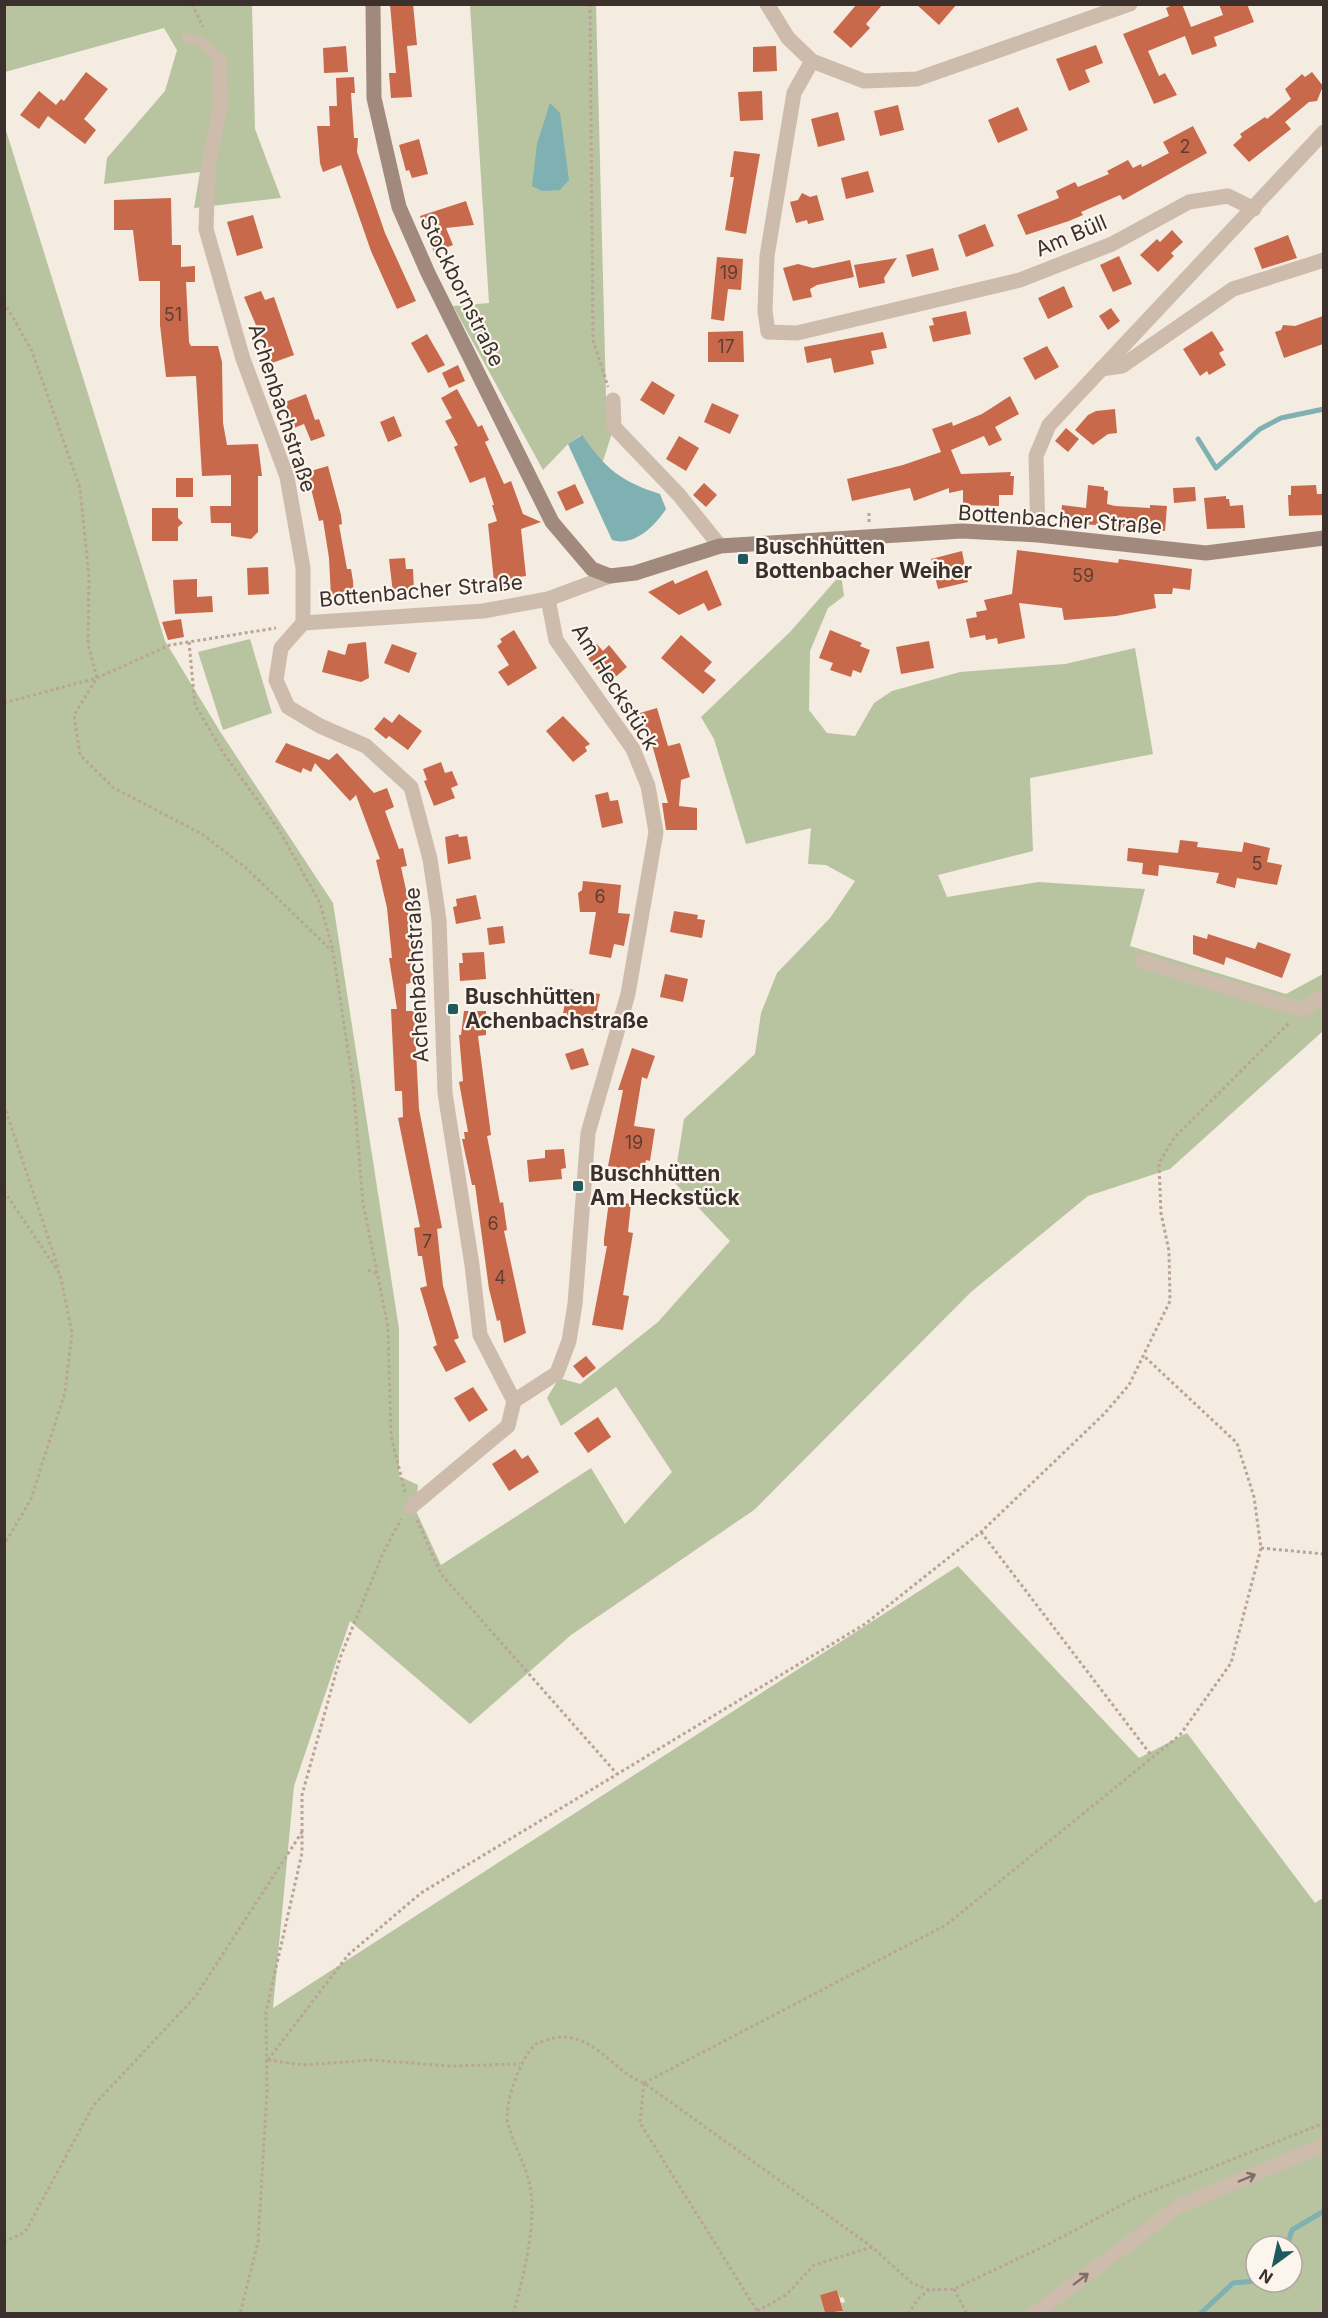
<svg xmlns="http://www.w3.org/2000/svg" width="1328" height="2318" viewBox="0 0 1328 2318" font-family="Inter,sans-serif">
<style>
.green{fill:#b8c4a0;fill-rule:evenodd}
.water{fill:#7fb0b2}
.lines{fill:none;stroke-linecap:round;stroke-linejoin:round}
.stream{stroke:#7fb0b2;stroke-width:5}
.building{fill:#c8694b}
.path{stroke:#b9a596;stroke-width:3;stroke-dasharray:3 3;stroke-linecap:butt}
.lane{stroke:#cdbbac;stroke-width:10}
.street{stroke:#cdbbac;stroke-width:15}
.secondary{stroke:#a18a7d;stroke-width:15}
.oneway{stroke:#7d6f65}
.poi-dot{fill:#1f5a5e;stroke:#fbf5ee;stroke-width:2}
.labels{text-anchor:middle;stroke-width:4.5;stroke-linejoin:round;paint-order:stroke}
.number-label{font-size:18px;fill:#5e3e33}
.street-label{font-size:21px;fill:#3b302b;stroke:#fbf5ee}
.poi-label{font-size:21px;font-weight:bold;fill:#3b302b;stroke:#fbf5ee;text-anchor:start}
</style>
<rect width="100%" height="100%" fill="#f4ebe1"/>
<g class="green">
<path d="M5 5H252L255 129 281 198 194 208 200 172 104 184 107 158 165 91 177 50 164 28 5 72Z"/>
<path d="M470 5H596L606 396 614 427 602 464 581 435 568 444 543 470 453 306 489 303Z"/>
<path d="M4 124 165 641 221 733 333 903 399 1329V1476L418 1485 416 1511 441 1565 591 1468 625 1524 672 1472 616 1387 561 1426 547 1398 559 1378 580 1384 658 1322 730 1241 674 1182 684 1119 755 1054 761 1013 777 973 830 918 855 881 826 865 808 864 811 828 746 844 714 739 701 717 790 632 841 574 844 596 828 608 810 651 809 710 827 733 855 736 874 703 892 691 960 672 1065 664 1135 648 1153 754 1030 778 1033 851 938 875 947 897 1038 882 1145 889 1130 946 1286 994 1323 974V1031L1170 1169 1088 1196 971 1292 754 1510 571 1635 470 1724 350 1621 294 1786 273 2008 958 1566 1139 1758 1187 1733 1315 1903 1323 1898V2313H835L843 2311 841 2303 845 2302 843 2297 840 2298 837 2290 820 2295 825 2314 5 2313ZM1256 2246H1292V2282H1256Z"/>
<path d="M250 639 272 713 223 730 198 652Z"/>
</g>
<g class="water">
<path d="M550 103 560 113 569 180 560 190 542 191 532 186 537 144Z"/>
<path d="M582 435C606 469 620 481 660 494L666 509C655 526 634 547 612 540L568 444Z"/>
</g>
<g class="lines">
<g class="stream">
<path d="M1198 439 1216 468 1260 429 1281 418 1324 409"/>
<path d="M1287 2246 1292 2230 1324 2211"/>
<path d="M1200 2314 1233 2283 1256 2281"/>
</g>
</g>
<g class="building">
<path d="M390 4H413L417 45 407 46 412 97 391 98 389 73H396Z"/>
<path d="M857 4H883L866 24 870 28 851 48 833 32Z"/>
<path d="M916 4H957L939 25Z"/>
<path d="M1175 4H1182L1191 27 1223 15 1219 4H1247L1254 22 1214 37 1217 46 1192 55 1185 36 1148 51 1159 76 1165 73 1177 95 1154 104 1123 34 1169 16 1166 8Z"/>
<path d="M1096 45 1103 63 1085 70 1090 82 1069 91 1056 59Z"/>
<path d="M346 46 348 72 324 73 323 48Z"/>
<path d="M776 46 777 71 753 72V47Z"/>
<path d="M86 72 108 89 84 119 96 130 85 144 48 116 39 129 20 115 39 91 56 105 61 99 64 101Z"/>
<path d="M1312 72 1323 86 1317 101 1309 102 1285 122 1291 129 1249 162 1233 145 1242 137 1240 134 1265 117 1267 119 1291 99 1285 89 1302 74 1305 77Z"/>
<path d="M354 77 355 93H351L354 138H358L357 152 385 233 416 301 397 309 371 251 341 165 323 172 320 163 317 126H330L329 106H337L336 78Z"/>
<path d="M762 91 763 120 740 121 738 92Z"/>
<path d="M898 105 904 130 880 136 874 111Z"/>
<path d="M1018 107 1028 130 998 143 988 120Z"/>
<path d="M838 112 845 140 818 147 811 119Z"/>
<path d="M1193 126 1207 153 1123 200 1120 195 1081 212 1083 215 1069 221 1026 235 1017 215 1059 198 1056 191 1075 182 1078 187 1109 174 1107 171 1128 160 1133 168 1141 164 1142 167 1169 153 1163 142Z"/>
<path d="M419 139 428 174 412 178 409 170 406 171 399 145Z"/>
<path d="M734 151 760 154 746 234 725 230 734 177H730Z"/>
<path d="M868 171 874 192 846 199 841 178Z"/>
<path d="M802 193 810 197 817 195 824 220 808 224 807 220 796 223 790 202 798 200Z"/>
<path d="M171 198 172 245H181V267L195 266V282H186L189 342 191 346H218L222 362 223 423 227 445 258 444 262 476H258V532L251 539 231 536V523H211L210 506H231V475L202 476 196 376 166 377 160 325V281H139L133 230H114V200Z"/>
<path d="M466 201 474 225 446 228 453 245 434 252 420 216Z"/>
<path d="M253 215 263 248 237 256 227 222Z"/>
<path d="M985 224 994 246 966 257 958 235Z"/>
<path d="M1172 230 1183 242 1171 253 1174 256 1158 272 1140 255 1157 239 1160 242Z"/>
<path d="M1288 235 1297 258 1262 269 1254 248Z"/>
<path d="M933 248 939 270 912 277 906 255Z"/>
<path d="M1119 256 1132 284 1113 292 1100 265Z"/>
<path d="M717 257 743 259 741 290 728 289 724 321 711 319Z"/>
<path d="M897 258 884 278 885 283 859 288 854 265Z"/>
<path d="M850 260 854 277 817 285 810 289 812 297 793 301 783 268 798 264 813 268Z"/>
<path d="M1064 286 1073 307 1048 319 1038 298Z"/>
<path d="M261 291 265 300 274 297 294 355 272 363 244 297Z"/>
<path d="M1111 308 1120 321 1108 330 1099 316Z"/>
<path d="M966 311 971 334 933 342 929 326 934 325 932 318Z"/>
<path d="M1323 316V344L1284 358 1275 332 1281 330 1283 325 1295 326Z"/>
<path d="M743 331 744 362H708V332Z"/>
<path d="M1212 331 1224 350 1219 353 1226 365 1209 375 1207 371 1200 376 1183 349Z"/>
<path d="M883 332 887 348 871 351 874 364 834 373 831 358 807 363 804 347Z"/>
<path d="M427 334 445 365 428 373 411 343Z"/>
<path d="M1047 346 1059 367 1035 380 1023 358Z"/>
<path d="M458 365 465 381 449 388 442 373Z"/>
<path d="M652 381 675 395 664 415 640 400Z"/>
<path d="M457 389 478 427 482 425 489 440 485 442 504 484 511 481 523 514 541 522 521 529 526 576 512 578 514 589 495 591 488 524 497 521 492 505H494L485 477 470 483 454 447 458 445 445 421 452 418 441 398Z"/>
<path d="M306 394 315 420 319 419 325 436 311 441 304 424 294 428 285 402Z"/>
<path d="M1010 396 1019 414 995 427 1002 440 989 446 984 436 951 450 961 474 1011 472 1010 476H1014L1013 495H999V506L963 505V490L949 493V488L914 501 910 488 852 501 847 479 903 465 941 452 932 429 952 422 953 426 982 414Z"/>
<path d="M712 403 739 415 730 434 704 422Z"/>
<path d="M1115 409 1117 433 1108 434 1093 445 1075 430 1088 415 1096 411Z"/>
<path d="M394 416 402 436 388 442 380 422Z"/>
<path d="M1066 428 1079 439 1068 452 1055 441Z"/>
<path d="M679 436 699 448 686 471 666 459Z"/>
<path d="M328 466 341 515 342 524 339 525 347 569H351L353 581 354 597H331L329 558 323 520 319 521 307 472Z"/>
<rect x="176" y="478" width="17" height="19"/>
<path d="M704 483 717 495 706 507 693 495Z"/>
<path d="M575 484 584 503 566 511 557 492Z"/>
<path d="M1088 485 1104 487V490L1108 491 1107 504 1115 506 1150 508V505L1167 506 1165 531 1060 522 1062 505 1086 508Z"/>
<path d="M1316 485 1317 494H1323V515L1289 516 1288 495H1291V486Z"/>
<path d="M1195 487 1196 501 1174 503 1173 488Z"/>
<path d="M1226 496V499H1229L1230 506 1243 505 1245 528 1207 529 1204 498Z"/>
<path d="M152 508H178V518L183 523 178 527V541H152Z"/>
<path d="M1017 550 1118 563 1119 559 1192 569 1190 590 1173 588 1172 594H1154L1156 608 1116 616 1064 620 1062 608 1019 603 1025 638 998 644 997 638 986 640 985 635 970 638 966 619 977 617 976 612 987 610 984 600 1012 594Z"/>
<path d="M962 551 968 582 938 589 931 559Z"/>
<path d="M405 558 406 569H413L414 591 393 593 389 559Z"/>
<path d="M268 567 269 594 248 595 247 568Z"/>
<path d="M707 570 722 605 708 611 704 603 679 615 648 592 673 580 675 584Z"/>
<path d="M197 579V597L212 596 213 612 175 614 173 580Z"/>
<path d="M181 619 184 637 168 640 162 622Z"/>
<path d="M514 630 537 668 508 686 498 672 509 665 497 646 502 642 500 639Z"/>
<path d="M830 630 862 643 860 646 870 650 861 673 853 670 851 677 830 670 833 663 819 658Z"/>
<path d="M681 635 712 662 704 671 716 680 703 694 661 658Z"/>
<path d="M929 641 934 668 901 674 896 647Z"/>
<path d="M366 642 369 678 361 682 322 672 328 650 345 655 348 644Z"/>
<path d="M392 644 417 653 409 673 384 663Z"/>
<path d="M597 644 603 651 609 645 627 667 612 680 609 677 605 681 585 654Z"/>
<path d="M657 708 668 746 680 743 690 777 681 780 679 806 697 808V830H666L662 803H668L650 737 648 738 640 713Z"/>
<path d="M399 714 422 731 408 750 389 736 386 739 374 729 384 717 392 723Z"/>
<path d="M563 716 590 744 585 747 587 751 573 762 546 731Z"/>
<path d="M286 743 329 760 337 753 374 793 387 788 394 807 385 811 399 849 403 848 407 866 401 867 410 908 408 909 414 957 411 958 415 982 406 984V1011H414L419 1109 442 1228 437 1229 443 1286 459 1338 454 1340 466 1362 446 1372 433 1347 437 1345 420 1288 427 1286 422 1256H418L414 1228 420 1227 398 1118 403 1117 402 1091H395L391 1009H397L389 958H392L387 908 376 860 380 859 356 795 350 801 315 763 311 772 303 768 301 773 275 762Z"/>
<path d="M441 762 445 773 452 771 458 785 451 788 455 798 434 806 424 781 427 780 423 769Z"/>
<path d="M608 792 610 801 618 800 623 823 602 828 595 795Z"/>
<path d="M458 834 459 837 467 836 471 859 448 864 445 837Z"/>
<path d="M1180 840 1198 842 1197 847 1242 852 1244 842 1270 848 1267 862 1282 865 1277 885 1237 878 1235 888 1216 883 1219 873 1159 865 1158 876 1142 874 1143 863 1127 861 1128 848 1178 853Z"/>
<path d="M583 881 621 885 618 913 630 914 624 946 614 944 611 958 589 954 596 912H580L578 893 582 890Z"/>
<path d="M476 895 481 919 456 924 453 907 457 906 456 899Z"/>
<path d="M674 911 698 915 697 919 705 920 702 938 670 932Z"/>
<path d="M503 926 505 943 489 945 487 928Z"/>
<path d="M1208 934 1255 949 1258 942 1291 954 1282 978 1226 957 1224 965 1193 954V935L1207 939Z"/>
<path d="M484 952 486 979 460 981 459 963H463L462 953Z"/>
<path d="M665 974 688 979 683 1002 660 997Z"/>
<path d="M568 989 600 994 593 1030 565 1025 567 1013H563Z"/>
<path d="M464 1011H486V1035L478 1036 491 1135 487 1136 500 1203 503 1202 507 1230 504 1231 526 1333 504 1343 500 1320 497 1321 489 1289 475 1185H472L462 1139H465L464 1132H468L459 1082 463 1081 459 1035H461Z"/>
<path d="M583 1048 589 1065 571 1070 565 1054Z"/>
<path d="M632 1048 655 1056 647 1079 642 1077 634 1126 655 1129 650 1161 646 1160 644 1172 608 1166 623 1090H618Z"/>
<path d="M564 1149 566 1168 561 1169 562 1179 529 1182 527 1160 545 1158V1150Z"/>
<path d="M609 1201 631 1204 628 1232 633 1233 623 1295 629 1296 623 1330 592 1325 607 1246H604V1239Z"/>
<path d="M586 1356 596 1368 583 1378 573 1366Z"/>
<path d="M473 1387 488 1410 469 1422 454 1398Z"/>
<path d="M598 1417 611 1437 588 1453 574 1433Z"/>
<path d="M515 1449 522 1459 528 1455 539 1472 509 1491 492 1464Z"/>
<path d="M837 2290 843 2311 825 2313 820 2295Z"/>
</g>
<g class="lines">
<g class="path">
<path d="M192 4 203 27"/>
<path d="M590 4 593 340 608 387"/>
<path d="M4 302 32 351 80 488 89 578 88 644 97 678 74 715 80 755 114 788 202 834 246 868 333 952 353 1083 363 1203 388 1327 391 1436 405 1492"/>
<path d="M869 522V513"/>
<path d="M189 642 195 705 224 754 279 830 320 903 333 950"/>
<path d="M4 703 97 678 170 645 276 628"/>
<path d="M4 1105 59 1270"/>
<path d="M4 1191 60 1274 72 1333 65 1392 31 1499 4 1545"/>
<path d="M368 1270 378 1274"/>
<path d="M417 1520 441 1574 617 1774"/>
<path d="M981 1532 1151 1755"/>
<path d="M1261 1548 1324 1554"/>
<path d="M302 1832V1795L340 1658 383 1553 401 1519"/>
<path d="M268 2060 348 1955 421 1893 865 1624 981 1532 1104 1414 1129 1385 1170 1301 1169 1251 1161 1213 1159 1163 1174 1138 1290 1022"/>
<path d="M268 2060 303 2065 372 2060 450 2066 520 2064"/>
<path d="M644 2083 946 1925 1180 1735 1231 1663 1261 1548 1254 1497 1237 1443 1145 1357"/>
<path d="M644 2083 640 2123 759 2314"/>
<path d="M4 2242 25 2232 93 2106 195 1997 302 1832V1853L266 2012 267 2092 258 2242 240 2314"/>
<path d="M954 2289 967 2314"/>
<path d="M757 2311 786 2295 814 2265 872 2247"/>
<path d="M513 2314C523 2279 532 2242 532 2206 531 2169 517 2156 508 2124 503 2105 521 2056 536 2044 541 2041 556 2037 562 2037 597 2037 614 2072 644 2083L872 2247 912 2283 929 2290 954 2289 1049 2244 1135 2198 1324 2123"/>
<path d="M908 2314 918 2299 929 2290"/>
</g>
<path class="lane" d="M186 38 199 40 219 59"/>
<g class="street">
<path d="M767 4 788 38 812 61 864 81 917 79 1130 4"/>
<path d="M219 59 220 108 208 168 206 229 243 359 287 477 303 568V623L281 648 276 680 288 707 320 726 366 746 411 787 430 859 439 920 445 1093 472 1265 480 1335 514 1401"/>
<path d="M812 61 794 93 767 256 765 311 768 332 797 333 1020 280 1112 244 1189 202 1228 196 1254 209"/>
<path d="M1101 369 1122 366 1233 289 1324 260"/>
<path d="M613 400 614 427 679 495 720 546"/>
<path d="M1038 535 1036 456 1049 425 1324 132"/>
<path d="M303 623 483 611 548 599 610 576"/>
<path d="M1142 961 1302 1010 1324 996"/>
<path d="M411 1507 508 1426 514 1401 557 1373 569 1341 575 1304 588 1133 628 994 656 832 648 786 633 749 556 640 548 599"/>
<path d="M1034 2314 1179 2206 1324 2145"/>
</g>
<path class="secondary" d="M373 4 374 98 399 207 428 273 552 522 592 569 610 576 635 573 720 546 962 531 1038 535 1206 553 1324 538"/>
</g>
<defs><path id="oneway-shaft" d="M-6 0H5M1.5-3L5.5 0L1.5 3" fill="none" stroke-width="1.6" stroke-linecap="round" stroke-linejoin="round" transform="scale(1.5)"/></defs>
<g class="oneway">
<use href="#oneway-shaft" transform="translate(1247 2178) rotate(-23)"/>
<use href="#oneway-shaft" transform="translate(1081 2279) rotate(-37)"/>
</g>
<g class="poi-dot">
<rect x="737" y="553" width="12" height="12" rx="3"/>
<rect x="447" y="1003" width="12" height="12" rx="3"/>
<rect x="572" y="1180" width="12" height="12" rx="3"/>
</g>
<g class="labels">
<g class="number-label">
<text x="1185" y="153">2</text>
<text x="729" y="279">19</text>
<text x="173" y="321">51</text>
<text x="726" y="353">17</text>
<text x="1083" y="582">59</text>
<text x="1257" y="870">5</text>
<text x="600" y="903">6</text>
<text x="634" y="1149">19</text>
<text x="493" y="1230">6</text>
<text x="427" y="1248">7</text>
<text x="500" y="1284">4</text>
</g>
<g class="street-label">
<text transform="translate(1071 236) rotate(-23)" y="7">Am Büll</text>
<text transform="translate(462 291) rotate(64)" y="7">Stockbornstraße</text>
<text transform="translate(282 408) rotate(72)" y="7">Achenbachstraße</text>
<text transform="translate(1060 520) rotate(4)" y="7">Bottenbacher Straße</text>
<text transform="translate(421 591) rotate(-5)" y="7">Bottenbacher Straße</text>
<text transform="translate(615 687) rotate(58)" y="7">Am Heckstück</text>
<text transform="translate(417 975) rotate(-93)" y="7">Achenbachstraße</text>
</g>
<g class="poi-label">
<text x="755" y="554">Buschhütten<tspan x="755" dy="24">Bottenbacher Weiher</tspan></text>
<text x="465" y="1004">Buschhütten<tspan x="465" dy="24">Achenbachstraße</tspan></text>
<text x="590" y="1181">Buschhütten<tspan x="590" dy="24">Am Heckstück</tspan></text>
</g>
</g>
<rect width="1328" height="2318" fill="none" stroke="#3b302b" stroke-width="12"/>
<g transform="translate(1274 2264) rotate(213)"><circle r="28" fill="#fbf5ee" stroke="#aea6a0" stroke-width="1.5"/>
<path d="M0-4.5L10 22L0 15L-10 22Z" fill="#1f5a5e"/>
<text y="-9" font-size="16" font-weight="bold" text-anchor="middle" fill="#3b302b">N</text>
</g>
</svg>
